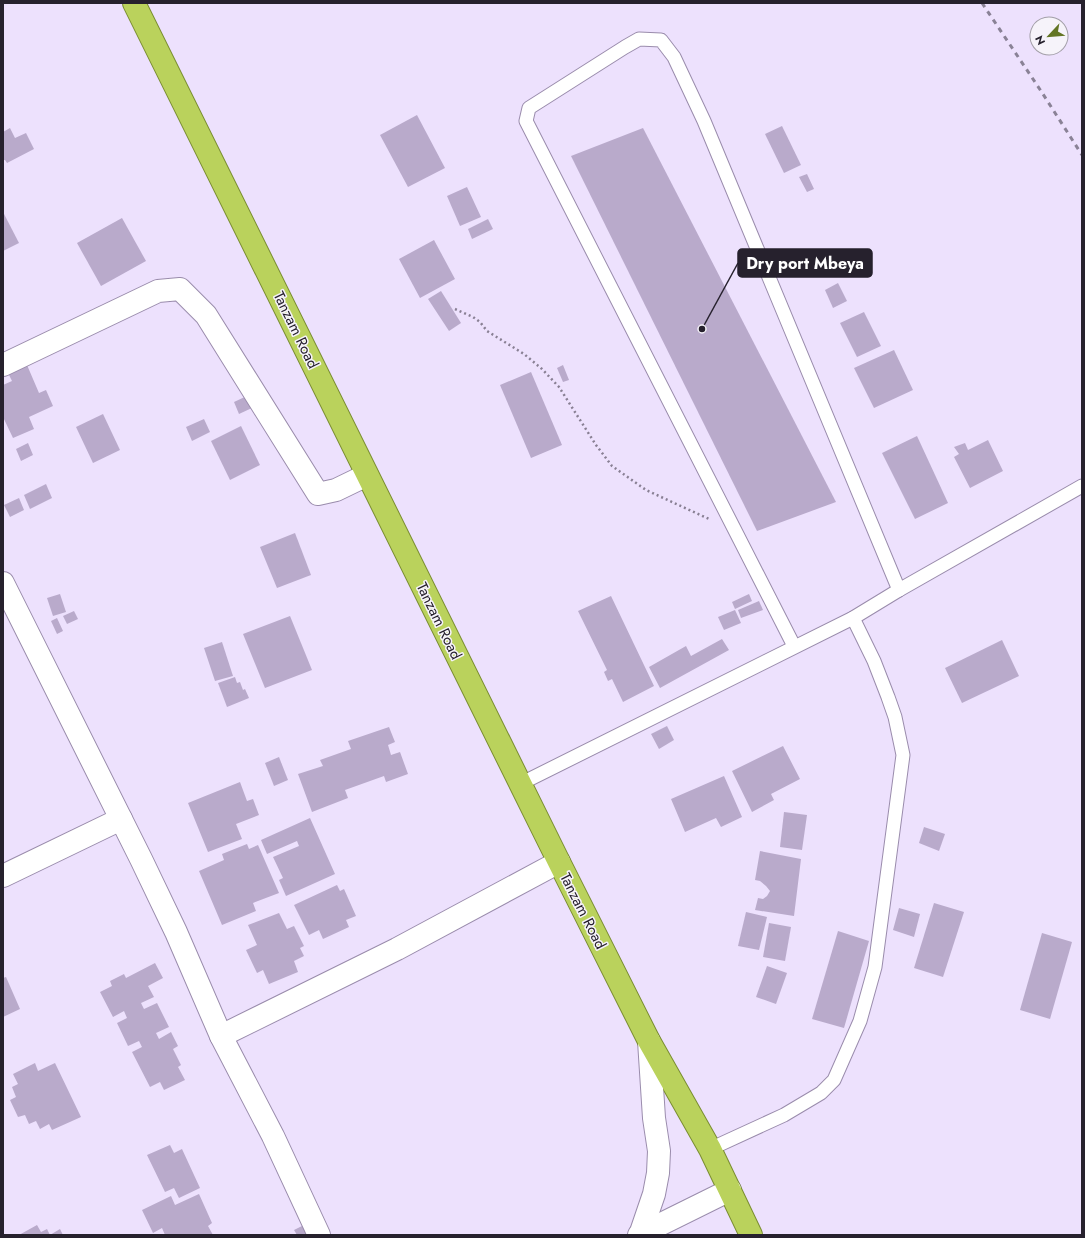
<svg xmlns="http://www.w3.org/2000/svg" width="1085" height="1238" viewBox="0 0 1085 1238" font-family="Jost,sans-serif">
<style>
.building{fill:#b9aacb}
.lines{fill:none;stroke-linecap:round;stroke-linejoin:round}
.service-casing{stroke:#9a8cac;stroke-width:15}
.minor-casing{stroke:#9a8cac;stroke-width:24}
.trunk-casing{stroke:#7a8d32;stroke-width:24}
.path{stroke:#887f93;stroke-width:2.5;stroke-dasharray:2 3;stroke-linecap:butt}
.service{stroke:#fff;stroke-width:13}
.minor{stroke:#fff;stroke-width:22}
.trunk{stroke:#bad25c;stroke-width:22}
.rail{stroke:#8a8296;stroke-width:3;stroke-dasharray:5 5;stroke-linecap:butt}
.labels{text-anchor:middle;stroke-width:3;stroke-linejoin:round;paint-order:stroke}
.street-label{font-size:15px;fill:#26212d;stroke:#f6f3fa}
.leader{fill:none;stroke:#26212d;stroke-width:1.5}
.callout-dot{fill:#26212d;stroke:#f6f3fa;stroke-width:1.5}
.callout{fill:#26212d;stroke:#26212d;stroke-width:1.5}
.callout-label{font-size:16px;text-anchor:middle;font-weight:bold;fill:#fff}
</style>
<rect width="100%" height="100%" fill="#ede1fd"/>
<g class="building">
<path d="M417 115 445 168 408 187 380 135Z"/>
<path d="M782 126 801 165 784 173 765 134Z"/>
<path d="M10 128 15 138 26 133 34 149 7 163 5 160H3V132Z"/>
<path d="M643 128 836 502 757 531 571 156Z"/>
<path d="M807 174 814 189 807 192 799 177Z"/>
<path d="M467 187 481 217 460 226 447 196Z"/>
<path d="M3 212 19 243 3 251Z"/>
<path d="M122 218 146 261 101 286 77 243Z"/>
<path d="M488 219 493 229 472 239 468 229Z"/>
<path d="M434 240 455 279 420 298 399 259Z"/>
<path d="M838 283 847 301 833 308 825 290Z"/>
<path d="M441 291 461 323 449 331 428 299Z"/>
<path d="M864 312 881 346 857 357 840 323Z"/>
<path d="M894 350 913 390 874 408 854 368Z"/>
<path d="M27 365 39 393 46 390 53 406 29 417 34 429 13 438 3 417V385L12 381 8 373Z"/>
<path d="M563 365 569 380 563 382 557 368Z"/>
<path d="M531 372 562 445 531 458 500 385Z"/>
<path d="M249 395 254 407 239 414 234 402Z"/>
<path d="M103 414 120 450 93 463 76 427Z"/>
<path d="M204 419 210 432 192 441 186 427Z"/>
<path d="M241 426 260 465 230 480 211 441Z"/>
<path d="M917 436 948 503 915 519 882 453Z"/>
<path d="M988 440 1003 471 970 488 954 457 959 454 954 447 965 443 968 450Z"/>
<path d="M28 443 33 455 21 461 16 449Z"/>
<path d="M46 484 52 498 30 509 24 495Z"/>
<path d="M19 498 24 510 10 517 4 505Z"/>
<path d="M295 533 311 575 277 588 260 547Z"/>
<path d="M60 594 66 612 53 616 47 598Z"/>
<path d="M749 594 752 601 735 609 732 602Z"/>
<path d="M611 596 654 686 623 702 612 679 608 681 604 672 607 670 578 611Z"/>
<path d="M759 601 763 610 741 618 738 610Z"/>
<path d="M735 610 741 623 724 630 718 617Z"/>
<path d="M74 611 78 619 67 624 63 616Z"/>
<path d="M290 616 312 670 265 688 243 634Z"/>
<path d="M57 618 63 631 57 634 51 621Z"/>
<path d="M722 639 729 650 660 688 649 667 686 646 691 656Z"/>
<path d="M1002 640 1019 676 962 703 945 668Z"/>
<path d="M222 642 233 676 215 681 204 648Z"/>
<path d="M235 677 237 683 240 682 243 690 245 689 249 698 227 707 218 683Z"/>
<path d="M667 726 674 740 659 749 651 734Z"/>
<path d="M389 727 395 742 388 745 391 755 400 752 408 774 386 782 384 776 345 790 348 798 312 812 298 774 323 766 320 760 351 749 348 741Z"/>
<path d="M783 746 800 779 771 794 774 800 752 812 732 771Z"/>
<path d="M279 757 288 780 274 786 265 763Z"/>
<path d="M724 776 742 817 721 827 716 818 685 832 671 799Z"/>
<path d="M240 782 247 801 253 799 259 815 236 824 242 839 208 852 188 803Z"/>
<path d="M784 812 807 815 802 850 780 847Z"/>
<path d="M310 818 335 874 286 896 279 880 283 878 273 857 299 846 297 841 267 854 261 840Z"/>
<path d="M924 827 945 834 939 851 919 843Z"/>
<path d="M247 844 249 849 258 845 279 893 253 903 256 911 222 925 199 871 224 860 222 854Z"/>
<path d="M760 851 801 859 794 916 755 910 758 898 763 899 767 896 770 891 766 886 760 881 755 880Z"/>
<path d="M337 885 340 891 344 889 356 916 346 920 349 927 323 939 319 930 309 935 294 905Z"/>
<path d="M934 903 964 912 943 977 914 968Z"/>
<path d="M899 908 920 914 914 937 893 930Z"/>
<path d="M746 912 767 917 759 950 738 946Z"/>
<path d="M279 913 287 929 294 926 304 946 300 948 304 956 294 961 298 972 269 984 263 970 257 973 246 950 257 945 248 925Z"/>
<path d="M769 923 791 927 785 961 763 957Z"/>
<path d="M838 931 869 941 844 1028 812 1019Z"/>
<path d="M1042 933 1072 942 1050 1019 1020 1010Z"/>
<path d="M155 963 163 978 148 986 154 997 141 1003 144 1009 157 1003 169 1027 156 1033 159 1039 171 1032 178 1046 173 1049 181 1065 178 1067 185 1080 164 1090 160 1082 150 1087 132 1052 142 1047 139 1041 128 1046 117 1023 127 1018 124 1011 113 1017 100 992 112 986 110 981 124 974 126 978Z"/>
<path d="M767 966 787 973 776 1004 756 997Z"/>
<path d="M6 977 20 1009 3 1017V978Z"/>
<path d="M35 1063 38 1071 55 1063 81 1117 52 1130 49 1124 40 1129 36 1121 29 1124 25 1115 18 1117 10 1100 16 1097 12 1087 18 1084 13 1074Z"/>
<path d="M170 1145 174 1153 182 1149 200 1188 179 1198 174 1188 165 1192 147 1155Z"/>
<path d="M199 1194 212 1223 208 1226 213 1235H165L162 1228 153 1233 142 1210 171 1196 175 1205Z"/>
<path d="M306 1224 310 1235H297L294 1230Z"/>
<path d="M37 1225 41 1232 47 1229 50 1235 60 1229 63 1235H19Z"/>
</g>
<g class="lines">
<g class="service-casing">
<g id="service">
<path d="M794 646 526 121 529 108 625 47 639 39 661 40 674 57 704 121 899 590"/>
<path d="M520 784 853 618 899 590 1082 486"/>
<path d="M710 1149 784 1115 821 1093 834 1080 860 1021 875 967 903 755 895 717 888 697 874 661 853 618"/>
</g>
</g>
<g class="minor-casing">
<g id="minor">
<path d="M3 365 158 291 180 289 206 315 318 494 336 490 367 475"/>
<path d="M3 583 141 859 176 932 221 1036 273 1136 319 1235"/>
<path d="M3 876 121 819"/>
<path d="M221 1036 397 949 559 862"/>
<path d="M639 1235 730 1190"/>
<path d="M640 1235 654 1194 658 1173 659 1151 654 1118 649 1041"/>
</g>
</g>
<g class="trunk-casing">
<path id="trunk" d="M134 3 559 862 649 1041 710 1149 751 1235"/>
</g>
<path class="path" d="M455 309 473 317 480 322 487 331 524 354 542 369 559 387 596 445 612 466 646 490 709 519"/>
<use href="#service" class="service"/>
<use href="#minor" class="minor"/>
<use href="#trunk" class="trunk"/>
<path class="rail" d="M982 3 1041 91 1082 155"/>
</g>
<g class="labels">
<g class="street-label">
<text transform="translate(296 330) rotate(64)" y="5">Tanzam Road</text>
<text transform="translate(439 621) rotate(64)" y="5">Tanzam Road</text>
<text transform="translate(583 911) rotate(63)" y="5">Tanzam Road</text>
</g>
</g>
<path class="leader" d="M702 329L738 263"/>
<circle class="callout-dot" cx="702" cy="329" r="4"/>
<rect class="callout" x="738" y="249" width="134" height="28" rx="4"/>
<g class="callout-label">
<text x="805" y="269">Dry port Mbeya</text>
</g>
<rect width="1085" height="1238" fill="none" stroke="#26212d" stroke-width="8"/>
<g transform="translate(1049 36) rotate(244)"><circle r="19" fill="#f6f3fa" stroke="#a39fa8"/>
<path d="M0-3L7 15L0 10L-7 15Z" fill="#637524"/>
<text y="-6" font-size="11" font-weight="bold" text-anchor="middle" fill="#26212d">N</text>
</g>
</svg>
